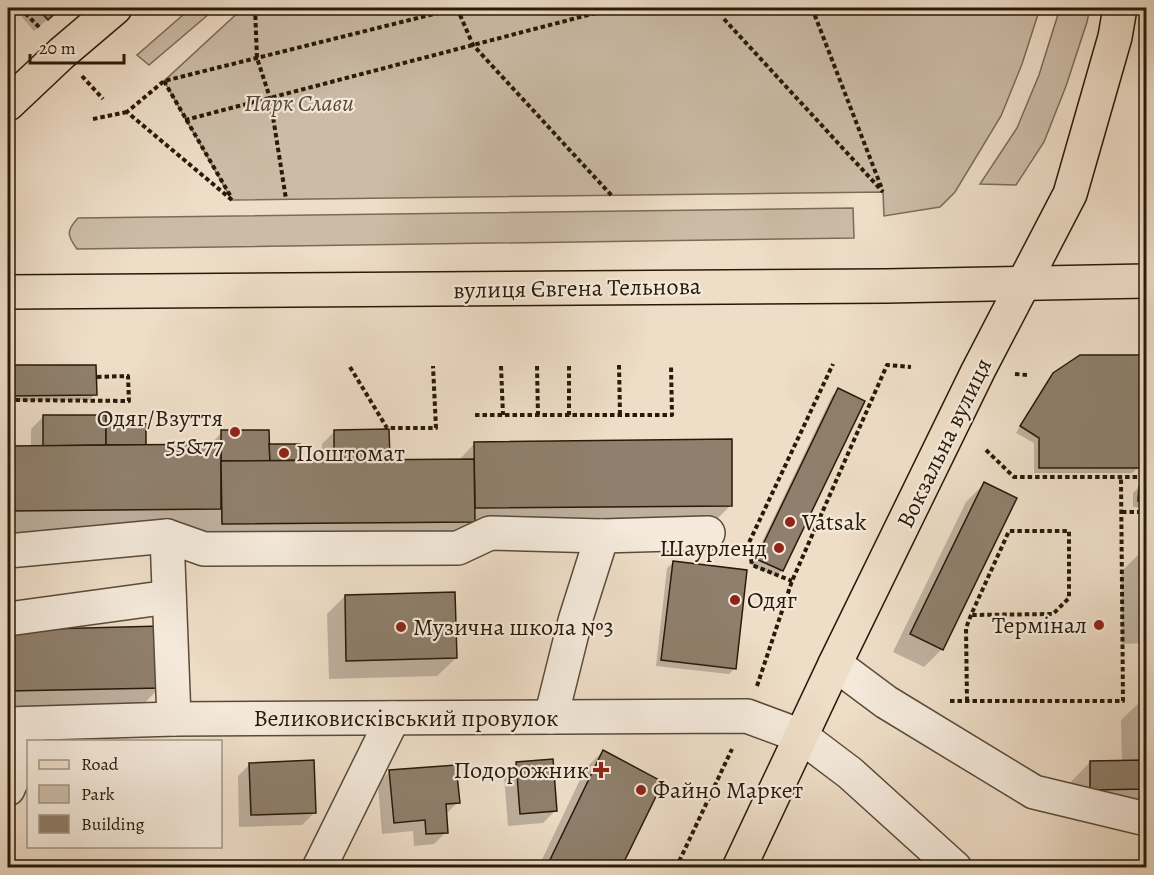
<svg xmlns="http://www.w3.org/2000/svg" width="1154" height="875" viewBox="0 0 1154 875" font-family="Alegreya,serif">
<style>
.green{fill:#ccbca7;stroke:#7a6b58;stroke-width:1.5}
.shadow{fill:#0003;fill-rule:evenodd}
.building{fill:#8f7f6c;stroke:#281a09;stroke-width:1.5}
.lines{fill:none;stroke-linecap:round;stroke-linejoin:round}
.minor-casing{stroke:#5a4b38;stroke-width:36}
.major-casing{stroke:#281a09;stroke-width:36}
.path{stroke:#281a09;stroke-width:4;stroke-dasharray:4.5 3;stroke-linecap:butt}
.minor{stroke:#f4e9db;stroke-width:33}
.major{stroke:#eeddc7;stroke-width:33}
.poi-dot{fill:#8f2418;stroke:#f4e9db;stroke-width:2}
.labels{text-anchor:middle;stroke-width:4.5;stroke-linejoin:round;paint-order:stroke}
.park-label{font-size:24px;font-style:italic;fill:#594b38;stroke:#f4e9db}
.street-label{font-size:24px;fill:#281a09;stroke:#f4e9db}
.poi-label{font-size:24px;fill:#281a09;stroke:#f4e9db;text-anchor:start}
</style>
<rect width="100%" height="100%" fill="#eeddc7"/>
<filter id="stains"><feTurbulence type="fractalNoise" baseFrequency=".00333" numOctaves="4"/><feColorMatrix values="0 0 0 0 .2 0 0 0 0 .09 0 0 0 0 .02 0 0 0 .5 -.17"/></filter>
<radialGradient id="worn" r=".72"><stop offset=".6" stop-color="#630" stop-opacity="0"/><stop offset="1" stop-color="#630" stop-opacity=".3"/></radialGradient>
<g class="green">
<path d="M191 8H216L149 65 137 55Z"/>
<path d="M243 8H1040L1022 64 1001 116 955 192 940 207 884 216 883 192 232 200 164 81Z"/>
<path d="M1060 8H1090L1087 22 1066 86 1044 142 1016 185 980 184 1017 128 1039 75Z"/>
<path d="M853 208 854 238 77 249C67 235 66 231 78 218Z"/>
</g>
<g class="shadow">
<path d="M14 8H61L34 31Z"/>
<path d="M1080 356H1146V443H1138V468L1132 473H1034V443L1016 433 1047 381Z"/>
<path d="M95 366V394L89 400 8 401V367Z"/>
<path d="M838 390 782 571 776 576 751 565 832 396Z"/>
<path d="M43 417 105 428 142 447 209 446 222 432 268 445 298 459 296 462H322V444L335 431 388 458 386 461H458L475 443 731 505 701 535 8 540V448L31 447V429ZM106 444H110L102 452 100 450Z"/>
<path d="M984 484 942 649 924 667 893 652 966 502Z"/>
<path d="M1139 487H1146V507H1133V493Z"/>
<path d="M1144 549H1146V810L1068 785 1090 762H1122L1121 720 1145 697 1144 643 1122 644 1121 572Z"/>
<path d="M673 563 735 668 729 674 656 666 667 568Z"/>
<path d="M345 596 456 658 437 676 329 679 327 614Z"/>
<path d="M8 631 160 687 138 710 8 713Z"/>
<path d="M603 751 620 868H538L585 769Z"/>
<path d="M517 763 555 811 543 823 508 826 504 776Z"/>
<path d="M250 764 315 812 302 825 239 827 238 776Z"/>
<path d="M390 771 458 802 445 815 446 832 434 844 414 846 413 831 382 834 378 784Z"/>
</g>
<g class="building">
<path d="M37 8H61L48 20Z"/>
<path d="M1080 355H1146V438H1140V468H1039V438L1020 426 1053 373Z"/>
<path d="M8 365H96L97 395 8 396Z"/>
<path d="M838 388 865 401 783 571 756 559Z"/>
<path d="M43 415H106V445L43 446Z"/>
<rect x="106" y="424" width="40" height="21"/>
<path d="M389 429 390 459 334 460V430Z"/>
<path d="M221 430H269L270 461H221Z"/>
<path d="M732 439V506L475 508 474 442Z"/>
<path d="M221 444V509L8 511V446Z"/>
<path d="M269 444H300V460L270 461Z"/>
<path d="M474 459 475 522 222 524 221 461Z"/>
<path d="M984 482 1017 498 943 650 910 634Z"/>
<path d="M1139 486H1146V501H1138Z"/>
<path d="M1143 547H1146V621H1145Z"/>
<path d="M673 561 747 570 736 669 661 660Z"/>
<path d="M455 592 457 658 346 661 345 595Z"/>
<path d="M161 626 162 688 8 691V630Z"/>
<path d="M1143 695H1146V744H1144Z"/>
<path d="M603 750 663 782 621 868H555L548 864Z"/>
<path d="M553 759 557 811 520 814 516 762Z"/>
<path d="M314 760 316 813 251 815 249 763Z"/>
<path d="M1146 760V789L1090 790V761Z"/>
<path d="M456 765 460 803 446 804 448 833 426 834 425 820 394 823 389 770Z"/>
</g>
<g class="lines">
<g class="minor-casing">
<g id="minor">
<path d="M167 536 174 719"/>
<path d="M8 551 167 536 204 549 458 548 490 533 602 536 708 533"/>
<path d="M8 619 169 597"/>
<path d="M835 664 886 702 1034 792 1146 819"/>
<path d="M551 717 575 621 602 536"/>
<path d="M8 724 174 719 747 716 801 736 850 773 955 868"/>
<path d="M8 789 28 743"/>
<path d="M319 868 393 718"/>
</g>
</g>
<g class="major-casing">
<g id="major">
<path d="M8 104 62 53 115 8"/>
<path d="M8 292 886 286 1146 281"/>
<path d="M739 868 835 664 978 371 1070 194 1115 37 1120 8"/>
</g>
</g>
<g class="path">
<path d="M20 8 40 28"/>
<path d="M255 8 257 58 270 98 286 199"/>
<path d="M457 8 473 45 612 196"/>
<path d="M812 8 882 189"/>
<path d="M8 18 20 8"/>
<path d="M724 19 883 192"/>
<path d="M82 76 103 99"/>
<path d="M164 81 231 197"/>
<path d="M93 119 127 112"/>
<path d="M185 120 615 8"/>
<path d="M232 200 127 112 164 81 458 8"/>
<path d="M619 365 620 415"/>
<path d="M501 366 503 415"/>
<path d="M537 366 538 415"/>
<path d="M569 366V415"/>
<path d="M350 367 387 428H436L433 366"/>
<path d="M1015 374 1027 375"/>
<path d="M8 400 129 401 128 376 97 377"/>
<path d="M475 415H672L671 365"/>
<path d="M986 450 1014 477H1146"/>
<path d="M1122 512H1146"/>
<path d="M736 545 750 553 752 565 792 581"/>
<path d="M746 549 833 364"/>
<path d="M757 686 792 581 887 365 911 367"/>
<path d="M950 701H1123L1121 477"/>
<path d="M967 701 966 628 971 615 1009 531H1069V598L1053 614 971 615"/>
<path d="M676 868 732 749"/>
</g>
<use href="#minor" class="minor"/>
<use href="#major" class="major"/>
</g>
<g class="poi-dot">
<circle cx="235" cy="432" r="6"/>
<circle cx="284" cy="453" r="6"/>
<circle cx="790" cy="522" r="6"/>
<circle cx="779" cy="548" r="6"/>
<circle cx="735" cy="600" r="6"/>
<circle cx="1099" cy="625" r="6"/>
<circle cx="401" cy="627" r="6"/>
<path d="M598 761h6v6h6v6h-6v6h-6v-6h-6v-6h6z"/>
<circle cx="641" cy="790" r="6"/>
</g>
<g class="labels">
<g class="park-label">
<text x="299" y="111">Парк Слави</text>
</g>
<g class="street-label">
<text transform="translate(577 288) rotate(-1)" y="8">вулиця Євгена Тельнова</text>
<text transform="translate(944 443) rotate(-64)" y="8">Вокзальна вулиця</text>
<text x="406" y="726">Великовисківський провулок</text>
</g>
<g class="poi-label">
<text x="223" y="426" text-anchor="end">Одяг/Взуття<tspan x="223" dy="28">55&amp;77</tspan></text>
<text x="296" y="461">Поштомат</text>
<text x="802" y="530">Vatsak</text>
<text x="767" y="556" text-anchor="end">Шаурленд</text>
<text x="747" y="608">Одяг</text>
<text x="1087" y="633" text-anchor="end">Термінал</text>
<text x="413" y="635">Музична школа №3</text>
<text x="589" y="778" text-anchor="end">Подорожник</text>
<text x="653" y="798">Файно Маркет</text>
</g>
</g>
<rect width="1154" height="875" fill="none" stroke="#eeddc7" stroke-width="30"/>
<rect x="9" y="9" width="1136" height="857" fill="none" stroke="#281a09" stroke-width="3"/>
<rect x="15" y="15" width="1124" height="845" fill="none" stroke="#281a09" stroke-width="1.5"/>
<rect x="27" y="740" width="195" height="108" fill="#f4e9db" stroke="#a29687" stroke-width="1.5"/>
<rect x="39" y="760" width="30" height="9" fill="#eeddc7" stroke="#a29687" stroke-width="1.5"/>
<text x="81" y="770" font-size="18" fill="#281a09">Road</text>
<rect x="39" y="785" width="30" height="18" fill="#ccbca7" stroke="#a29687" stroke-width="1.5"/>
<text x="81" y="800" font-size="18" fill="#281a09">Park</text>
<rect x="39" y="815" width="30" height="18" fill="#8f7f6c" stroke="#a29687" stroke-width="1.5"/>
<text x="81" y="830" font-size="18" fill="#281a09">Building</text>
<path d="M30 54v9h94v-9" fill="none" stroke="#281a09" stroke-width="3"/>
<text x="39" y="54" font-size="18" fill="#281a09" stroke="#f4e9db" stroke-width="4.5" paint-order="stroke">20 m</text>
<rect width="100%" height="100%" filter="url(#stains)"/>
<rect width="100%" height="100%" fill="url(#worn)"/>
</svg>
